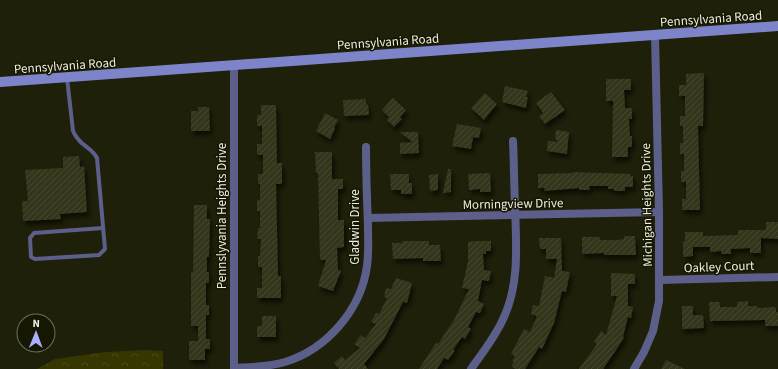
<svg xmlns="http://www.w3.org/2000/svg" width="778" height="369" viewBox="0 0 778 369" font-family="'Source Sans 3',sans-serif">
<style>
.forest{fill:url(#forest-crowns)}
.building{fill:url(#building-hatch);filter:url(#shadow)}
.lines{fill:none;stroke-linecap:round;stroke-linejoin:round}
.lane{stroke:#5b5f8a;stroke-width:4}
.street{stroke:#5b5f8a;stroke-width:8}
.secondary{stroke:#7e84c9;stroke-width:10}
.labels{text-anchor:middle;stroke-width:3;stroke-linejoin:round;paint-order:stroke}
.street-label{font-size:13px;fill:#edeedf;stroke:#161702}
</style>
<defs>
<pattern id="forest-crowns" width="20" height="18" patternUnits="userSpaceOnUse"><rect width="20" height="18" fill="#353600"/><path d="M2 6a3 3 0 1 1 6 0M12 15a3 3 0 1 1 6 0" fill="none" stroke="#494a18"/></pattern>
<pattern id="building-hatch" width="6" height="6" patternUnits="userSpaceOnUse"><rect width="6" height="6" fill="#34351d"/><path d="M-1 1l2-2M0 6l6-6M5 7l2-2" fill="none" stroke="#484933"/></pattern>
<filter id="shadow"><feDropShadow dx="2.5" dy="4.5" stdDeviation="2" flood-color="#0009"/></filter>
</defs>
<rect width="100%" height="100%" fill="#1f2009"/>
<path class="forest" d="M145 350 163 351V369H37L55 359 106 352Z"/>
<g class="building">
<path d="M704 73 703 126H698L700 210H682V199H686V182H681V171H684V154H680V143H683V126H680V116H685V96H679V85H686V74Z"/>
<path d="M606 79H631V90H624L625 108H632V119H629L630 136H632V147H628V157H612L613 101H606Z"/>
<path d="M505 86 528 91 526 97H528L526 108 502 102Z"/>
<path d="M551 92 565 110 545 124 539 116 543 113 536 103Z"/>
<path d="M485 93 497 104 484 120 471 108Z"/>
<path d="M393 98 406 110 400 117 402 119 394 127 387 120 389 117 382 110Z"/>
<path d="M366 99V105L368 104 369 115 344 116 343 100Z"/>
<path d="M261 105H276L277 163H282V184H276L278 276H281V298H257V288H262V267H258V256H260L261 239H257L258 228H260V211H257V200H260V184H258V174H263V155H257V144H262V126H257V115H261Z"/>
<path d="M198 107H209L210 131H191V111H198Z"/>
<path d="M325 113 338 120 334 128 335 129 330 139 316 131Z"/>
<path d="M457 124 481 128 479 138 473 137 471 149 452 146Z"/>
<path d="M556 130 569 132 567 154 547 151 548 141 558 142 555 138Z"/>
<path d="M400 132H418L419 153 400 154V143L412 142Z"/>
<path d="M315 152H332V179H343V189H338V220H344V247L337 248 338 270 341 271 333 291 318 286 326 260H320L318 173H316Z"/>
<path d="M79 156 80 167 84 166 87 212 60 214 61 219 23 221 22 201H28L25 170 63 168V157Z"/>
<path d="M448 169H451V192L443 193Z"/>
<path d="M573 172 631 174 630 176H633V187H625V191H614V189H608V186H589L590 190H579V188L544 191 545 188H538V174L573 173Z"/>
<path d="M490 173 491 192H480V189L469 190 468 174Z"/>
<path d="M390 174H409V183H412V194H401V190H391Z"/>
<path d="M438 174V190L430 191 429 175Z"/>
<path d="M194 205H207V219H210L209 257H207V272H209V283H206V305H209V315H206V339H210V349H205V360H189V341H198V326H191V272H193Z"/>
<path d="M766 222H778V239L761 238V253H750V248L731 249V254H721V251L710 252V247H693V256L683 257V241H685V232H703V236L738 235V230H766Z"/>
<path d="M624 236H635L636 255H604V253L582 254V237H600V240H617L624 239Z"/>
<path d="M539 238H561L562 271 570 272 566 292 562 291 554 323 542 349 539 347 525 369H515L511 366 514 362 512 361 515 356 511 354 524 329 530 332 537 316 531 314 533 305 539 306 545 276 554 278 557 259H546V249H540Z"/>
<path d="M402 241H429V245H440L441 261H423V258L393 259 392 243H402Z"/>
<path d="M477 241H491V251H486V254H483L484 270 491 271 489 281 482 280 478 301 484 304 480 313 476 312 468 327 471 329 465 339 462 337 453 350 455 351 448 360 444 358 437 369H419L436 343 438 344 454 320 469 289 462 288 468 261V242Z"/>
<path d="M611 273 635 274V284H628V306L633 307 631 318 628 317 623 337 624 338 603 369H579L597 344 594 342 601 331 606 335 617 296H611Z"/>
<path d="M396 278 412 283 407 303 403 302 384 339 364 364 368 369H339L334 363 342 356 345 360 360 348 354 344 361 335 365 338 376 324 371 322 376 313 379 314 387 298 384 297 386 288 391 289Z"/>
<path d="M748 301V306H758V308L776 307V312H778V326H765V320L710 321 709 302H720V307H737V302Z"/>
<path d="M682 306H693V315H703L704 328 682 329Z"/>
<path d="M262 316H276V337H257V326H262Z"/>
<path d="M666 360 685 369H661Z"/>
</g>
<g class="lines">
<path class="lane" d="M67 78 73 131C80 147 91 146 97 158L105 249 99 255 35 259 31 257 30 238 34 233 103 228"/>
<g class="street">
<path d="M368 218 659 212"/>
<path d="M660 280 778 277"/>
<path d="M234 368C251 367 268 367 285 362 327 349 361 310 367 266 369 253 368 239 368 226 367 200 366 174 366 147"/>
<path d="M234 369V65"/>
<path d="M471 369C483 352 496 336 504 317 520 282 516 243 515 205 514 184 514 162 513 141"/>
<path d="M634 369 644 352 653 331 659 301V212L655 35"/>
</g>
<path class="secondary" d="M0 82 778 26"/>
</g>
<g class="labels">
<g class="street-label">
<text transform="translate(711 18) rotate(-4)" y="5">Pennsylvania Road</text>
<text transform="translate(388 41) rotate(-4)" y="5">Pennsylvania Road</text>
<text transform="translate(65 65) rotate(-4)" y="5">Pennsylvania Road</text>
<text transform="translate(513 203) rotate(-1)" y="5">Morningview Drive</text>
<text transform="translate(646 205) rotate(-91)" y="5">Michigan Heights Drive</text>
<text transform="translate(221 216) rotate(-90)" y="5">Pennslyvania Heights Drive</text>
<text transform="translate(354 227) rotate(-90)" y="5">Gladwin Drive</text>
<text transform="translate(719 266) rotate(-2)" y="5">Oakley Court</text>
</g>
</g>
<g transform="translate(36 333) rotate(1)"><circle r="19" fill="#161702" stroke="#6c6d5a"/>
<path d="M0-3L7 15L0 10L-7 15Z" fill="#a9b0fc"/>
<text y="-6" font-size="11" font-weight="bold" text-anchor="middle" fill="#edeedf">N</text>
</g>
</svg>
